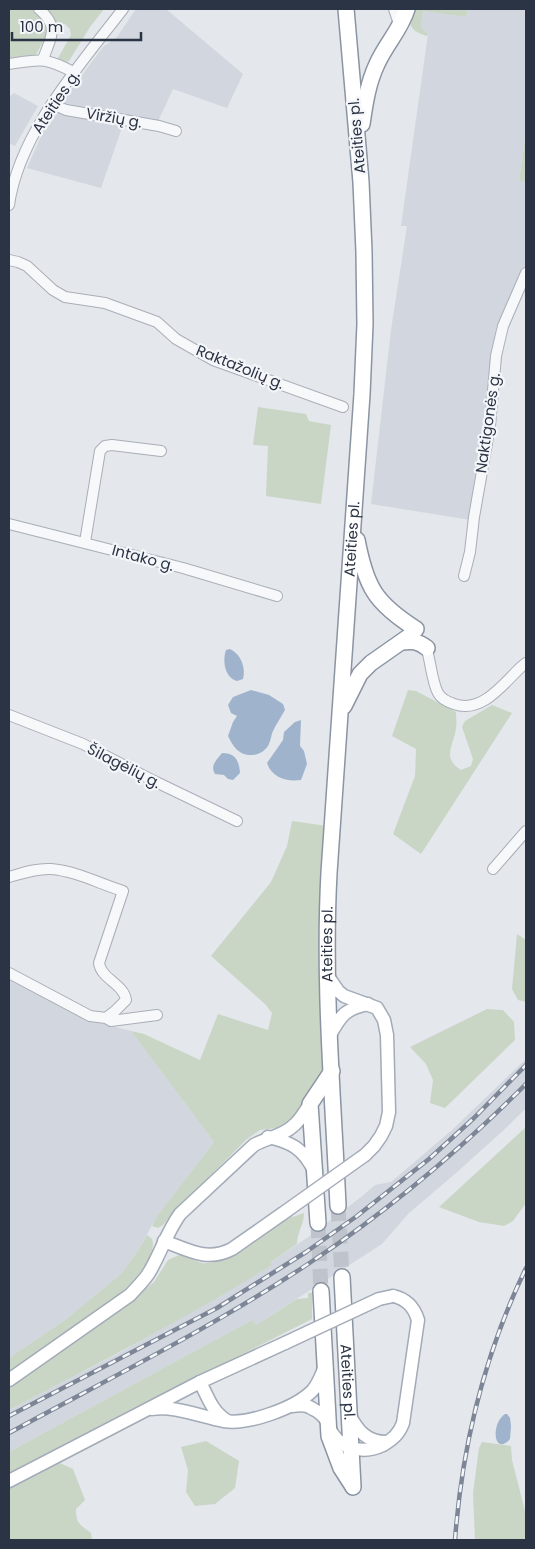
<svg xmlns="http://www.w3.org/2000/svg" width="535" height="1549" viewBox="0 0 535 1549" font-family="Poppins,sans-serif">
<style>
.built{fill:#d2d6de}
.green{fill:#c9d6c5}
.water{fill:#9fb4cc}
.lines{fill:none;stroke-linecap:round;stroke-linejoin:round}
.highway-tunnel{stroke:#bfc3cb;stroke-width:15;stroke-dasharray:15 8;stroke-linecap:butt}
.minor-casing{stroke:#a9aeb7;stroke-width:12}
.major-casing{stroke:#a3abb8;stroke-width:15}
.highway-casing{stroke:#8b94a3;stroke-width:18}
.minor{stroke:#f7f8fa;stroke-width:10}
.major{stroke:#fff;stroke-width:12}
.highway{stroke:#fff;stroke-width:15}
.rail-casing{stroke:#7d8696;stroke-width:4.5}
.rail{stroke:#f4f6f9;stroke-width:2.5;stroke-dasharray:8;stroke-linecap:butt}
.major-bridge-casing{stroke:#a3abb8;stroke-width:15;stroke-linecap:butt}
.major-bridge{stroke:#fff;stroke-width:12}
.labels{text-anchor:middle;stroke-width:4.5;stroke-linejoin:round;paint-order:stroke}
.street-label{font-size:15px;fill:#2b3445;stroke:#f4f6f9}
</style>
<rect width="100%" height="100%" fill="#e4e7ec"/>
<g class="built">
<path d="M136 9H166L243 74 227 108 173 89 155 128 124 122 101 188 27 168 48 121 103 47 117 37Z"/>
<path d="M468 9H526V132L519 179 526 182V283L506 325 494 424 477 521 371 504 391 330 407 226H401L428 34 421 27 423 11 466 17Z"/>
<path d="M14 93 38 106 15 146 9 143V97Z"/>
<path d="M9 977 100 1023 131 1031 214 1142 157 1216 139 1249 121 1274 65 1320 9 1358Z"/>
<path d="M526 1059V1108L506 1128 456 1173 408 1214 382 1244 256 1325 252 1320 9 1452V1410L121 1352 272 1265 271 1262 307 1238 361 1197 375 1185 391 1182 452 1130Z"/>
</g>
<g class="green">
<path d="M9 9H39L46 20 48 33 34 58 9 62Z"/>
<path d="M46 9H104L90 27 69 61 66 62 57 60 71 35 70 29 65 24 57 26Z"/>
<path d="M411 9H468L466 17 423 11 421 27 428 34 427 36C410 31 408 25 411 9Z"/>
<path d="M526 132V182L519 180Z"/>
<path d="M258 407 306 414 309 421 331 425 321 504 266 496 268 446 253 445Z"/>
<path d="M408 690 416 691 456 712C456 717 457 723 456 728 454 746 441 757 461 770L471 766 473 759 462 727 465 721 492 705 512 713 421 854 393 834 415 776 416 749 392 736Z"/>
<path d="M292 821 327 826 322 893 323 1066 321 1078 296 1115 286 1125 277 1128 260 1130 247 1139 172 1214 163 1225 158 1228 152 1226 157 1216 214 1142 131 1031 144 1034 200 1060 218 1014 268 1030 272 1013 266 1005 211 956 271 882 287 846Z"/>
<path d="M517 934 526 940V1002L518 1000 512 989Z"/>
<path d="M487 1009 503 1010 514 1022 515 1040 445 1108 430 1103 433 1080 426 1064 410 1047Z"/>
<path d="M526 1127V1203L513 1221 504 1226 479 1222 439 1207Z"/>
<path d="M304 1213C304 1224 297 1233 297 1244L271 1262 272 1265C187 1318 98 1364 9 1410V1386L51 1357 142 1292 154 1282 168 1260 179 1255C187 1256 194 1261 202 1263 225 1266 272 1229 291 1215L293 1217Z"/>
<path d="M147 1235 152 1239C158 1255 133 1282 122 1292L9 1373V1358L65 1320 121 1274 139 1249Z"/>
<path d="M308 1293H312V1319L154 1399 137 1406 9 1473V1452L252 1320 256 1325 297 1299 308 1298Z"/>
<path d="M206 1441 239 1461 235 1488 215 1504 195 1506 186 1492 188 1470 181 1447Z"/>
<path d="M482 1442 511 1446 512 1460 526 1515V1540H475L473 1493 479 1448Z"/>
<path d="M60 1463 73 1469 85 1500 76 1509C76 1525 80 1524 91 1533L92 1540H9V1488Z"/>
</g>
<g class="water">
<path d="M230 649C241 654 246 668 243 679L237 681C225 678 222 661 226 650Z"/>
<path d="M251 690 269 695 283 704 285 710C281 717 277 723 273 731 271 735 271 741 268 746 262 755 249 758 240 752 234 748 231 742 228 736L233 722 237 716 231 713 228 705 233 697Z"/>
<path d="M301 720 300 746 304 751 307 764 301 780C287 782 272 778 267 763L283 740 284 732 295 722Z"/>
<path d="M222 753C235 753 239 760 240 773L233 780 228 779 224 775 215 774C210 765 216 761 222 753Z"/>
<path d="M505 1414H507L510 1418 511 1426 510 1439C494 1457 490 1424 505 1414Z"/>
</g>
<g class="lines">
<g class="highway-tunnel">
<path d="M338 1206 342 1277"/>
<path d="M318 1223 321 1291"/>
</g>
<g class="minor-casing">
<g id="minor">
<path d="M39 9C60 27 51 37 43 59"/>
<path d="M394 9 400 27"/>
<path d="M9 64C41 59 45 57 75 73"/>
<path d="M52 104 66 110 159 126 176 131"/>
<path d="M9 205C19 133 80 65 123 9"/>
<path d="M9 260 18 262 27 266 53 290 65 297 105 303 157 322 176 339 213 360 343 407"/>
<path d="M9 524 183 568 277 596"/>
<path d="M85 542 100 451 105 446 112 445 161 451"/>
<path d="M464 576 470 552 474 517 490 426 496 356 503 326 526 273"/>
<path d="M425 644C431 659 431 680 438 693 441 699 448 702 454 704 482 714 503 684 521 667L526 663"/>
<path d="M9 715 83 744 152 780 237 821"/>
<path d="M493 869 526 831"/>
<path d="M9 877C23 873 37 868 51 869 76 871 100 884 123 891L99 963C101 979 124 984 126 1000L115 1011 106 1018"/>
<path d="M9 973 90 1016 106 1018 111 1021 157 1015"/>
</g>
</g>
<g class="major-casing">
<g id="major">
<path d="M327 975 338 991 344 996 377 1008 384 1020 387 1035 389 1112 386 1126 381 1136 374 1146 365 1155"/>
<path d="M330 1035C341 1015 345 1009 368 1004"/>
<path d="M268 1137C291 1142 304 1149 314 1171"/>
<path d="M164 1241C188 1250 207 1262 232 1249L282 1214"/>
<path d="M9 1380 130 1295C137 1287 145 1280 150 1271 161 1252 167 1232 180 1214L254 1145C266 1138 283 1136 293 1126 300 1121 305 1111 310 1104"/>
<path d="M200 1382C207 1395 212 1412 226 1420"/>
<path d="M291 1406C299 1405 306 1404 313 1409 318 1411 325 1417 327 1422 329 1425 329 1429 332 1433 343 1450 364 1454 383 1445 393 1439 399 1434 403 1423L418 1320C414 1307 407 1299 393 1296"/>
<path d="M152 1409C173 1405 202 1417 224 1421 248 1425 296 1408 313 1390 319 1383 322 1374 325 1366"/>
<path d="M350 1416C358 1431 367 1442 386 1442"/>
<path d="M9 1481 200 1382 285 1343"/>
</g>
</g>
<g class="highway-casing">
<g id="highway">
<path d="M362 124C365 103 368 83 377 64 386 44 401 29 407 9"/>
<path d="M402 642C413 641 418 641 427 648"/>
<path d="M344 706 360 674 371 663 411 635 416 629C375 603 366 587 357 540"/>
<path id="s1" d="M338 1206C333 1095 323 984 329 873L362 394 365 324 364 252 361 182 346 9"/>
<path d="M318 1223 310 1104 332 1071"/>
<path id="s2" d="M342 1277 353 1487"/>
<path d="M321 1291 329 1436 341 1468 352 1485"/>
</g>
</g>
<use href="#minor" class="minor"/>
<use href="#major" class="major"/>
<use href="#highway" class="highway"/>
<g class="rail-casing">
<g id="rail">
<path d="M9 1416 217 1308 306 1252 357 1216 429 1159 474 1118 526 1065"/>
<path d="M9 1433C110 1378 215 1326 311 1262 389 1210 460 1150 526 1084"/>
<path d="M455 1540C462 1446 485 1353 526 1268"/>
</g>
</g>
<use href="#rail" class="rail"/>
<g class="major-bridge-casing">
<g id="major-bridge">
<path d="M282 1214 365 1155"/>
<path d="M285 1343 379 1299 393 1296"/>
</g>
</g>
<use href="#major-bridge" class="major-bridge"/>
</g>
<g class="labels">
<g class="street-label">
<text transform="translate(56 102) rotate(-56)" y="5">Ateities g.</text>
<text transform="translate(114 118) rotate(10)" y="5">Viržių g.</text>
<text transform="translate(357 136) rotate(-95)" y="5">Ateities pl.</text>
<text transform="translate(240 367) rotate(22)" y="5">Raktažolių g.</text>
<text transform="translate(488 423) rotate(-82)" y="5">Naktigonės g.</text>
<text dy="5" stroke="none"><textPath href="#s1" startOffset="668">Ateities pl.</textPath></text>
<text transform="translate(143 558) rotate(15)" y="5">Intako g.</text>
<text transform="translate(124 766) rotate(27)" y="5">Šilagėlių g.</text>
<text dy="5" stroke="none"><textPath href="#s1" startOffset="262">Ateities pl.</textPath></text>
<text dy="5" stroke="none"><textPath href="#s2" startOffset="105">Ateities pl.</textPath></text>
</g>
</g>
<rect width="535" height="1549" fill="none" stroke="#2b3445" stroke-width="20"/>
<path d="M12 32v8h129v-8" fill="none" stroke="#2b3445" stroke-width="2.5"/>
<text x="20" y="32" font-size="15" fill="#2b3445" stroke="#f4f6f9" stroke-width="4" paint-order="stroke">100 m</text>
</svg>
